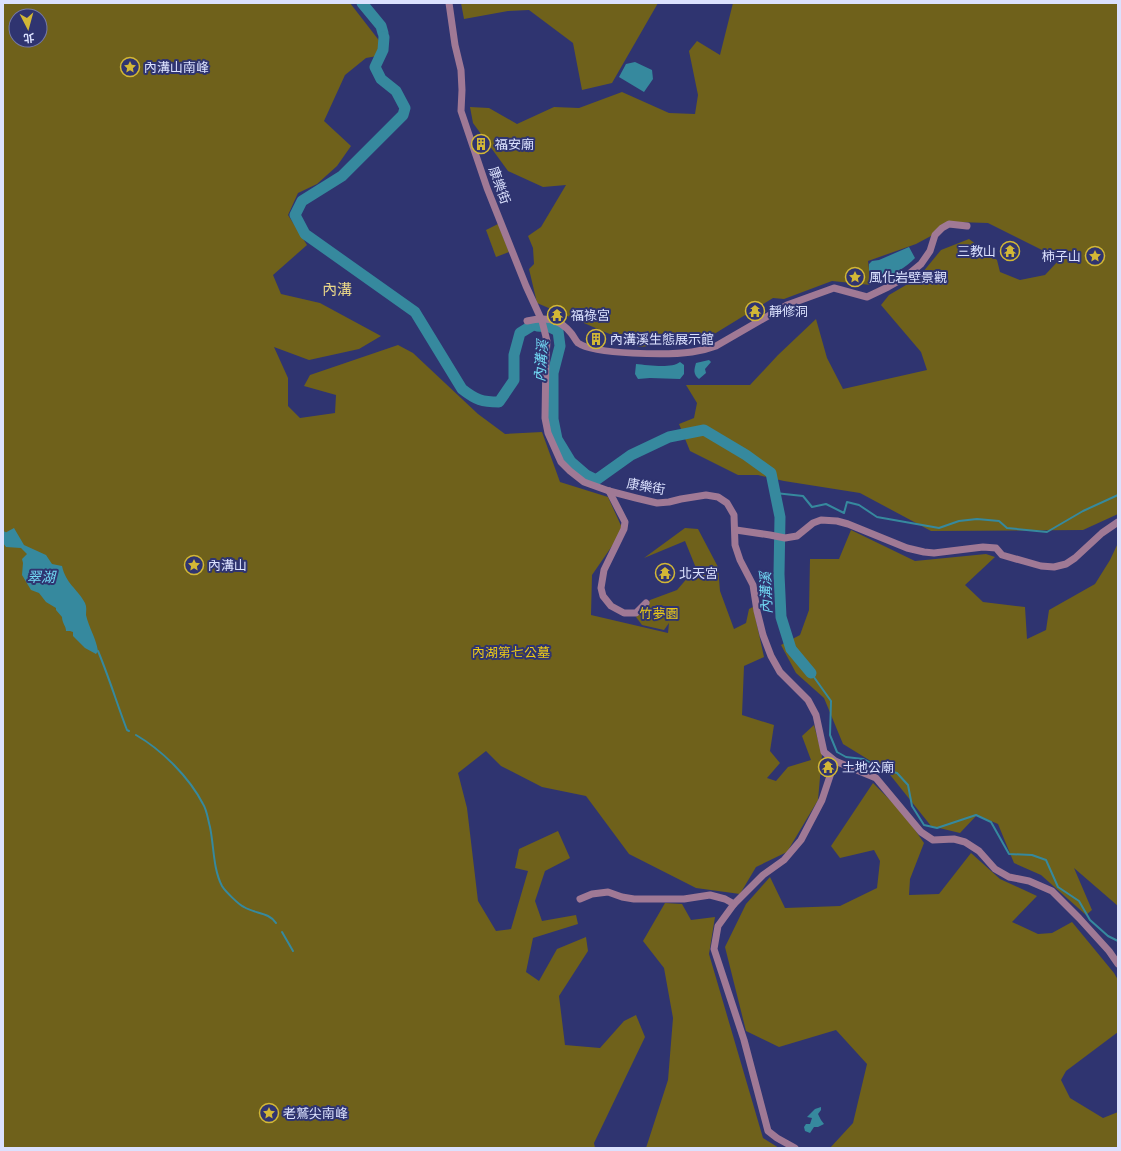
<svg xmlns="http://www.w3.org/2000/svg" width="1121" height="1151" viewBox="0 0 1121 1151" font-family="'Asap Condensed','Noto Sans TC',sans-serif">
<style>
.green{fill:#6f611b;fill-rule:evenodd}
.water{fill:#36899e}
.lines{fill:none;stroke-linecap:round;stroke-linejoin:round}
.stream{stroke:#36899e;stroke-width:2}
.river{stroke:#36899e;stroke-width:11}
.minor{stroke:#a07995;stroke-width:7}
.labels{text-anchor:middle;stroke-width:4;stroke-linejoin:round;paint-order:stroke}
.poi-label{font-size:13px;fill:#dbe1fe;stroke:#2f3470;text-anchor:start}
.street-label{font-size:13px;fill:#dbe1fe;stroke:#2f3470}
.park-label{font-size:13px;fill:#edcb16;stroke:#2f3470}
.water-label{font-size:14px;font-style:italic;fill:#72d9f4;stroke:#2f3470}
.quarter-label{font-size:15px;fill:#e8d688;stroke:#2f3470}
</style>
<rect width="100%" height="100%" fill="#2f3470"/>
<g class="green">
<path d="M3 3H350L381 43 377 56 366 58 345 75 324 121 351 146 337 166 317 184 298 193 288 215 307 245 273 275 281 294 320 303 381 336 359 349 309 360 274 347 288 378V406L300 418 335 413 336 395 304 386 310 375 398 345 413 353 478 414 505 434 542 432 560 482 608 497 623 530 592 575 591 615 668 633 669 623 664 630 642 625 636 617 645 608 650 600 677 590 696 568 685 541 644 558 685 528 698 529 718 567 720 591 734 629 746 623 749 609 753 607 764 657 744 666 742 715 774 725 770 751 780 763 767 778 776 781 788 767 811 760 802 736 814 725 822 755 818 800 787 852 756 867 740 894 696 888 629 854 586 796 542 787 501 766 486 751 458 773 467 808 478 901 496 931 511 929 528 871 515 868 519 849 558 831 570 858 545 871 535 901 542 921 576 915 578 924 533 938 526 972 539 981 557 949 586 937 588 951 559 996 565 1045 600 1048 624 1021 636 1015 645 1037 594 1143 595 1148H3ZM16 16H40V40H16Z"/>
<path d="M461 3H658L612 83 582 90 573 43 529 10 508 11 464 19Z"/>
<path d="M733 3H1118V514L1083 530 931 531 860 493 784 481 758 475H738L690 451 679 424 694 418 697 403 686 385H750L778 355 816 319 827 358 843 389 927 370 921 352 881 305 889 295 918 278 941 250 969 239 997 260 1000 272 1020 280 1045 275 1060 259 988 223 957 222 916 244 868 261 871 285 832 281 784 299 773 298 706 339 640 347 537 303 529 269 534 264 533 248 528 236 541 227 566 185 543 187 508 171 473 123 470 107 489 108 517 124 554 107 579 108 622 92 669 113 695 114 698 95 689 51 697 41 720 55Z"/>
<path d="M498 224 509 252 496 257 486 230Z"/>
<path d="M851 530 915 561 986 554 995 557 965 585 983 602 1025 607 1027 639 1046 630 1049 610 1095 584 1110 560 1118 543V906L1074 868 1092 910 1086 915 1041 875 1014 863 998 824 977 815 960 833 931 826 887 771 843 744 824 698 796 673 781 645 800 635 809 610 810 559H839Z"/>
<path d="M873 783 904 814 924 843 910 879 909 895 939 894 971 853 1000 879 1037 896 1012 922 1038 934 1052 933 1072 922 1114 973 1118 980V1032L1066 1071 1061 1080 1070 1098 1103 1118 1118 1112V1148H830L853 1123 867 1064 836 1030 779 1047 746 1031 725 947 746 904 770 877 785 908 840 906 877 888 880 861 874 850 840 858 831 846Z"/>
<path d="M665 903 682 904 691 920 715 917 709 954 763 1138 779 1148H646L668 1080 673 1018 664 968 643 941Z"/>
</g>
<g class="water">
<path d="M635 62 652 70 653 79 644 92 619 77 626 64Z"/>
<path d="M909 247 915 258C906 268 893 274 881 280L871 274 869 271V264L872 261 879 260Z"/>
<path d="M709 360 711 362 705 369 706 373 699 379C693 374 694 370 696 363Z"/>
<path d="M680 362 684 365V374L680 379 650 378 638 379 635 374 636 364C648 365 671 369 680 362Z"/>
<path d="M14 528 24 545 46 555 52 564 62 566C66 584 77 588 85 603 87 607 86 611 86 615 89 628 96 638 98 651L96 654 85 648 73 636V632L70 631H66C66 626 62 623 62 617L56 610V608L46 602 39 593 31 590 22 575 23 563 22 559 27 554 21 548 6 547 3 543V534Z"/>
<path d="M821 1107V1110L818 1114 821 1120 824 1124 818 1127H814L810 1133 805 1131 804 1127 806 1124H810L812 1118 807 1117 815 1109Z"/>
</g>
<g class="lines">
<g class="stream">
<path d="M775 493 803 496 812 507 826 504 844 513 847 502 859 505 877 517 939 528 959 521 977 519 999 521 1007 528 1047 532 1083 511 1118 495"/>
<path d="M3 532 5 533"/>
<path d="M98 651C109 677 117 704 127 730L129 731"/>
<path d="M811 673 831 701 830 735 837 752 846 757 863 759 882 769 897 773 908 785 912 806 924 825 937 828 976 815 991 822 1009 854 1032 855 1046 860 1058 887 1079 901 1090 920 1108 936 1118 941"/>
<path d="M136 735C162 750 189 777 203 804 207 810 208 820 210 827 214 846 213 869 222 886 225 891 239 905 244 907 255 914 269 912 276 923"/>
<path d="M282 932 293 951"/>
</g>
<g class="river">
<path d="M362 3 381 26 383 33"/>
<path d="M384 37 383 50 375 67 381 79 396 91 405 108 403 115 342 176 302 201 295 215 305 234 415 312 462 389C476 400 482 402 499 402L514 380V355L520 333 533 325"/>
<path d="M537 326 550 327 558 331 560 346 553 373V419L557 439 571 462 586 475 596 480 631 455 669 437 704 430 746 455 771 473 780 517 779 574 781 617 791 649 811 673"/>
</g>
<g class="minor">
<path d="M449 3 455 45 461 70 462 90 461 111 487 188 526 286 542 321 547 341 546 357 545 418 548 433 561 462 570 471 584 482 609 491 636 498 657 503 669 502 681 499 706 495 718 497 727 503 734 515 735 545 740 560 753 585 757 611 763 635 771 656 780 672 808 700 816 715 824 752 835 761 876 778 921 832 933 840 954 839 965 842 979 851 995 869 1009 877 1029 881 1052 891 1079 918 1109 951 1118 964"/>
<path d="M527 321C544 317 559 318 571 333 573 335 575 340 578 343 595 355 670 355 692 352 700 351 708 349 716 346L787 305 834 288 867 297 888 287 904 278 921 264 930 251 935 235 942 228 949 224 967 226"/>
<path d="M609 491 625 522 624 529 604 570 601 588 603 596 611 606 624 613H636L646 603"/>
<path d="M736 530 770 535 785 538 797 536 813 523 821 520 837 521 848 524 907 548 924 552 934 553 983 547 996 548 1002 555 1041 566 1054 567 1066 564 1075 558 1102 533 1118 522"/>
<path d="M580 899 592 894 608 892 622 897 634 899H684L710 895 725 899 734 904"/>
<path d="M795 1148 777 1138 768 1131 744 1040 714 949 718 926 734 904 763 875 784 860 801 840 822 800 835 761"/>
</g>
</g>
<defs>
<g id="sight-ring" transform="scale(1)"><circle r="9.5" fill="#2f3470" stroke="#d2b736" stroke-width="1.5"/><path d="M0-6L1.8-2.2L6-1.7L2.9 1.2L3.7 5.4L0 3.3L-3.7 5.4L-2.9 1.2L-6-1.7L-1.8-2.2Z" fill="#d2b736"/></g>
<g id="building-ring" transform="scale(1)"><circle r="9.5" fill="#2f3470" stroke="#d2b736" stroke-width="1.5"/><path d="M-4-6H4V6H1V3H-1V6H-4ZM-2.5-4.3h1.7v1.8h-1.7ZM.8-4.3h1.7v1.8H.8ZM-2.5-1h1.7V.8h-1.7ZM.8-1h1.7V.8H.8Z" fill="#d2b736"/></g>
<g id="temple-ring" transform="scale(1)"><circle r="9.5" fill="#2f3470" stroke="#d2b736" stroke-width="1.5"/><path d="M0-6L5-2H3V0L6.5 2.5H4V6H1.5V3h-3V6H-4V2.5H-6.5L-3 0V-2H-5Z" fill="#d2b736"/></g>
</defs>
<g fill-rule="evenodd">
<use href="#sight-ring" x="130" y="67"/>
<use href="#building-ring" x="481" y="144"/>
<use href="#temple-ring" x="1010" y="251"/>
<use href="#sight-ring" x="1095" y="256"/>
<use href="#sight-ring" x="855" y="277"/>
<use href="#temple-ring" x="755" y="311"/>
<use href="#temple-ring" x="557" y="315"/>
<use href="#building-ring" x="596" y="339"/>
<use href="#sight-ring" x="194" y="565"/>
<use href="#temple-ring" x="665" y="573"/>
<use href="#temple-ring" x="828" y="767"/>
<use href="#sight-ring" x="269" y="1113"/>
</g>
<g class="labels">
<g class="poi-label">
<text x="144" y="72">內溝山南峰</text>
<text x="495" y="149">福安廟</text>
<text x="996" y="256" text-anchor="end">三教山</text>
<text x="1081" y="261" text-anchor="end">柿子山</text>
<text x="869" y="282">風化岩壁景觀</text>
<text x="769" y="316">靜修洞</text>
<text x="571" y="320">福祿宮</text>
<text x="610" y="344">內溝溪生態展示館</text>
<text x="208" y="570">內溝山</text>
<text x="679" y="578">北天宮</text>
<text x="842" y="772">土地公廟</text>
<text x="283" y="1118">老鷲尖南峰</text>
</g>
<g class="street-label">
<text transform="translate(500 185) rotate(70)" y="5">康樂街</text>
<text transform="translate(646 486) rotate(10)" y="5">康樂街</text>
</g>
<g class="park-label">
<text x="659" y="618">竹夢園</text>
<text x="511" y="657">內湖第七公墓</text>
</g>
<g class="water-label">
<text transform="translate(541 361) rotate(-85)" y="5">內溝溪</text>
<text x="41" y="582">翠湖</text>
<text transform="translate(766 593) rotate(-92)" y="5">內溝溪</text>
</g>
<g class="quarter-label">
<text x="337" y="295">內溝</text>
</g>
</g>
<rect width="1121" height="1151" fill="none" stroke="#dbe1fe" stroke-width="8"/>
<g transform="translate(28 28) rotate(174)"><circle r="19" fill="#2f3470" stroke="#7479a9"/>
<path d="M0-3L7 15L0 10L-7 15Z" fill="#d2b736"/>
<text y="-6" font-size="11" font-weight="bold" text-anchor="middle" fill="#dbe1fe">北</text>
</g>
</svg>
